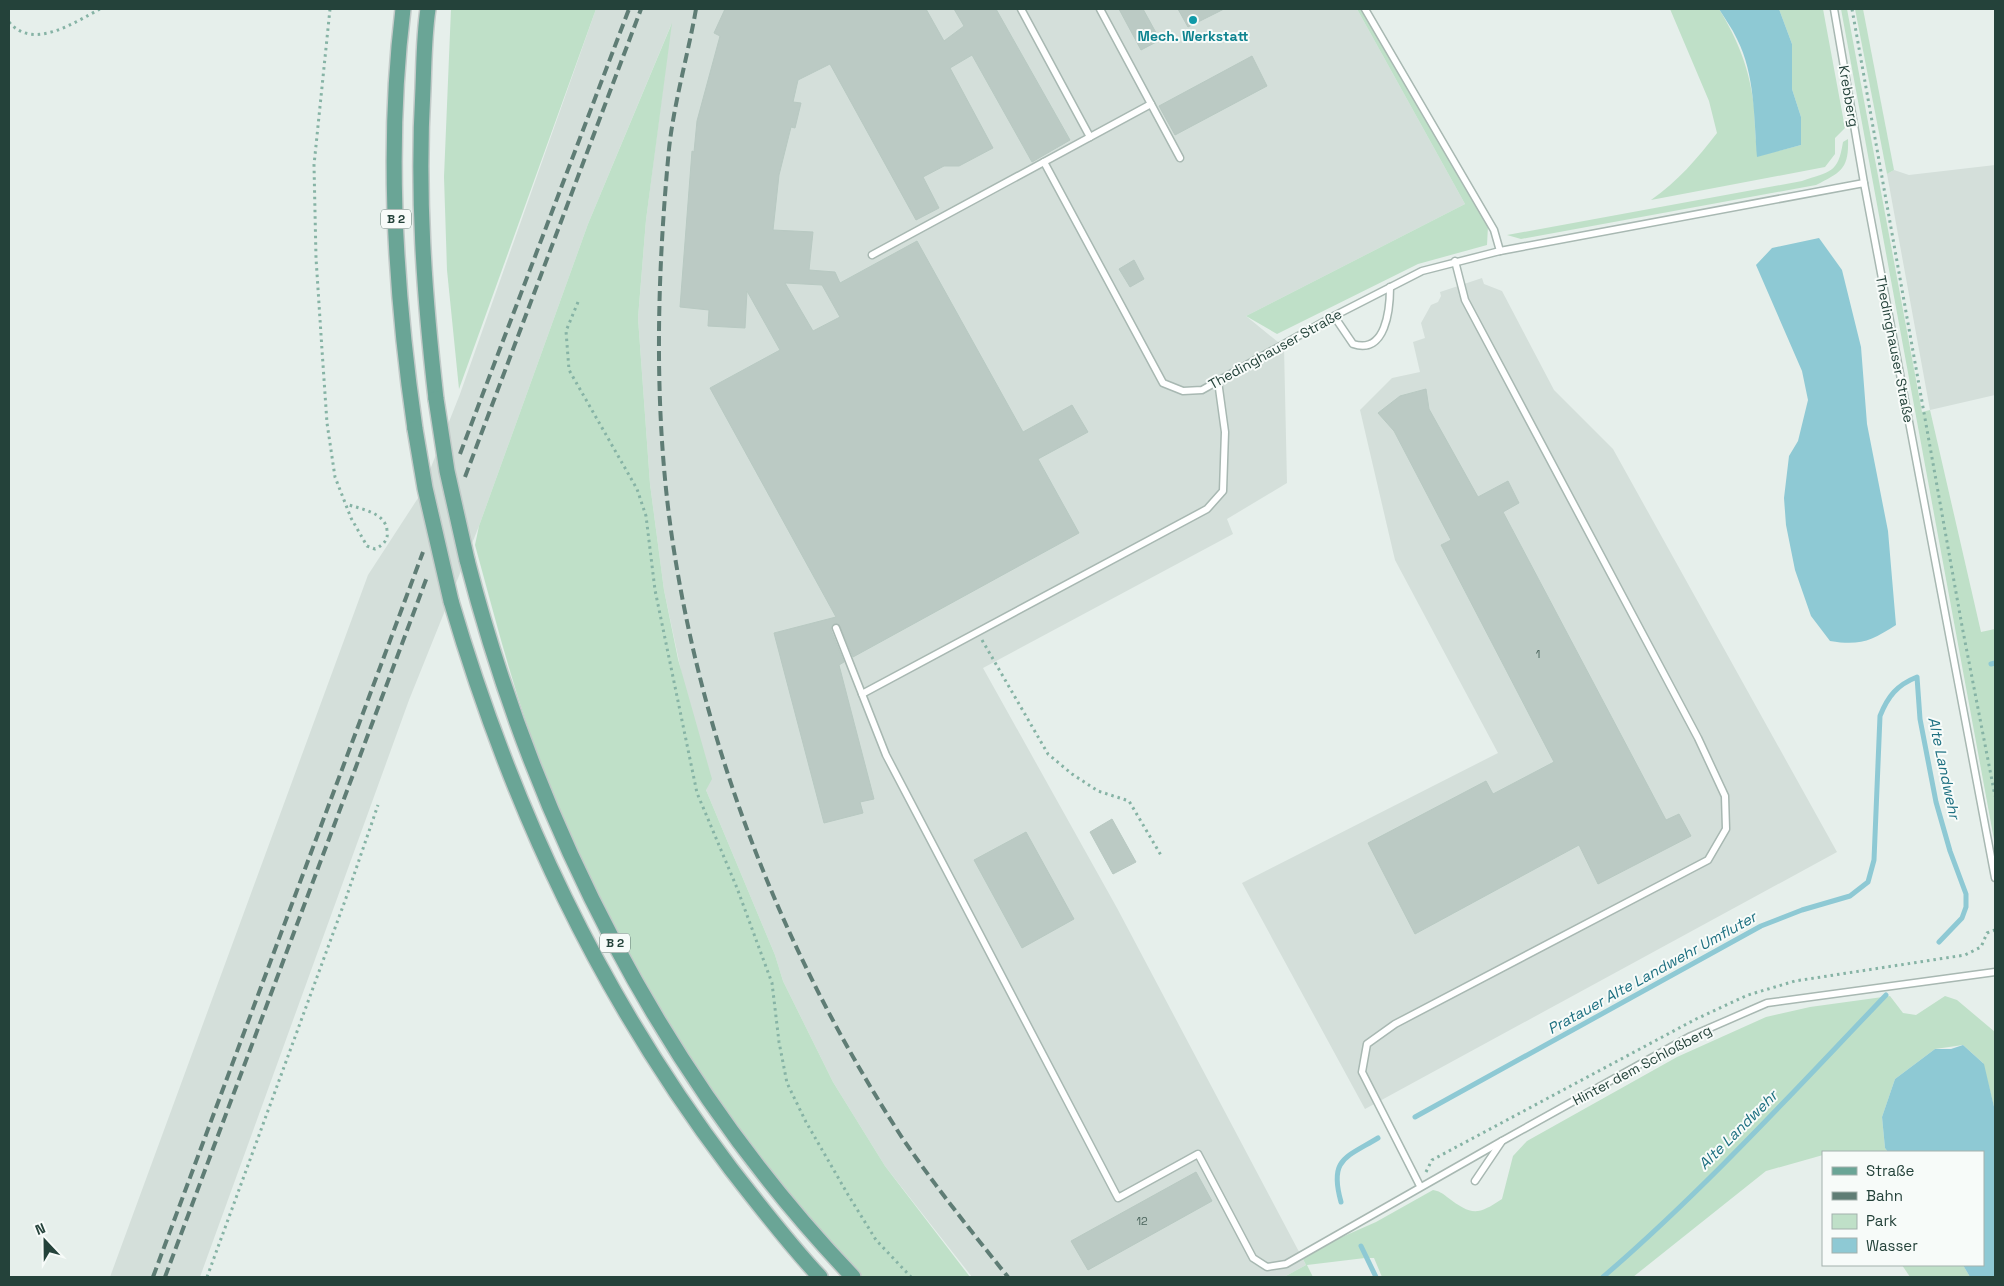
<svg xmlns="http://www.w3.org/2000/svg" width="2004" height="1286" viewBox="0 0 2004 1286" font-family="'Space Grotesk',sans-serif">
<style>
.built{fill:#d4dfda}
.green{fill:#bfe0c8}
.water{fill:#8ec9d4}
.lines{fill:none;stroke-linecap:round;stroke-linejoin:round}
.stream{stroke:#8ec9d4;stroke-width:5}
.building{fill:#bbcac4;stroke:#b8c9c2;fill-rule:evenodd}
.service-casing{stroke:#a8b8b2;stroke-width:9}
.primary-casing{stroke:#c2cac8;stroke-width:18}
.path{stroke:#86b3a5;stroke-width:3;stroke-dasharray:2.5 4;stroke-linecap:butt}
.service{stroke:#fff;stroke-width:6}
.primary{stroke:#6aa596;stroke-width:15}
.rail{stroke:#5f7d75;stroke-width:4;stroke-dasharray:10 5;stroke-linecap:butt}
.primary-bridge-casing{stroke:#c2cac8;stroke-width:18;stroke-linecap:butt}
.primary-bridge{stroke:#6aa596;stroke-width:15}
.culture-dot{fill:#0f9aa8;stroke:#f7fbf9;stroke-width:2}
.labels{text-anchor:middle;stroke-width:4;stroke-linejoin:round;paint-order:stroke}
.number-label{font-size:11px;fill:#4a645c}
.shield{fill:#f7fbf9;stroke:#637a73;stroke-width:1}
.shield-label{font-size:12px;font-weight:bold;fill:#24423a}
.culture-label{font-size:14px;font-weight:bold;fill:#0d838f;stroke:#f7fbf9}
.street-label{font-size:14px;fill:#24423a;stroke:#f7fbf9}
.water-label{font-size:15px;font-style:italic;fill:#1c6f80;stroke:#f7fbf9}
</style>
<rect width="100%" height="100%" fill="#e6efeb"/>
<g class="built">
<path d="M596 9H1357L1465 204 1246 316 1284 347 1287 483 1227 519 1233 534 983 668 1117 908 1306 1265 1284 1277H972L885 1166 833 1082 783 981 775 955 706 790 664 590 650 484 638 318 646 220 671 25 588 224 479 526 409 700 200 1277H110L368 575 420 495 460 394Z"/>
<path d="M1995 165V395L1930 410 1887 174 1894 170 1909 175Z"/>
<path d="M1482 278 1484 284 1502 291 1554 390 1613 449 1837 852 1365 1109 1242 883 1498 753 1395 560 1360 410 1392 378 1420 372 1413 342 1425 338 1421 323 1431 305 1438 302 1441 296 1440 292Z"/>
</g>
<g class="green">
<path d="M451 9H596L459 389 447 270 444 177Z"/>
<path d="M1357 9H1364L1429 118 1488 226 1487 245 1418 264 1277 334 1246 316 1465 204Z"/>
<path d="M1670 9H1719C1739 42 1749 68 1754 106 1755 123 1755 140 1758 156L1801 145V117L1792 89V44L1779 9H1823L1845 128 1835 138V154L1825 167 1651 200C1678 181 1697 159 1717 133L1709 101Z"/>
<path d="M1841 9H1847L1922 412 1930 410 1981 632 1995 629V845Z"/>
<path d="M1855 9H1863L1894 170 1887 174Z"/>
<path d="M672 23 646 220 638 318 650 484 664 590 678 659 712 779 706 790 775 955 783 981 833 1082 885 1166 970 1277H861C821 1232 782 1186 746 1138 656 1016 574 862 525 719 506 662 491 603 475 545L479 526 588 224Z"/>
<path d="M1848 139C1849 169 1841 172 1816 185L1521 239 1507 235 1802 181C1830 171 1838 174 1843 142Z"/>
<path d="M1890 996 1903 1013 1916 1015 1945 996 1957 1000 1995 1032V1111L1983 1063 1963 1045 1935 1049 1895 1079 1882 1117 1885 1148 1888 1152H1823V1155L1766 1171 1633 1277H1382L1374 1258H1365L1307 1265 1313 1277H1284L1306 1265 1301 1255 1376 1222 1433 1190C1439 1191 1442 1193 1447 1197 1471 1215 1477 1216 1502 1199L1513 1156 1527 1141 1677 1057 1766 1017 1810 1007Z"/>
<path d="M1902 1265H1963L1970 1277H1910Z"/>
</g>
<g class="water">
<path d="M1719 9H1779L1792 44V89L1801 117V145L1757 157C1754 118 1755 74 1737 39 1732 28 1725 19 1719 9Z"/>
<path d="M1819 238 1842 270 1861 347 1867 424 1888 531 1896 625C1871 641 1860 646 1830 641L1811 616 1795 570 1786 525 1784 498 1789 456 1798 441 1808 400 1802 371 1756 265 1772 248Z"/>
<path d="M1963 1045 1984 1064 1995 1111V1277H1970L1963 1265H1983V1152H1888L1885 1148 1882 1117 1895 1079 1935 1049H1951Z"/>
</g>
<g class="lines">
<g class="stream">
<path d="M1991 664 1995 663"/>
<path d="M1415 1117 1761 926 1802 910 1850 896 1868 882 1874 860 1880 716C1888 696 1897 685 1917 677L1920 719 1936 802 1950 851 1966 894V907L1962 918 1939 942"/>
<path d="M1341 1202C1329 1159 1345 1158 1378 1138"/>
<path d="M1361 1246 1376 1277"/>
<path d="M1603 1277C1704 1190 1794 1091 1886 995"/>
</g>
</g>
<g class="building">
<path d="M725 9H926L944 41 964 26 954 9H996L1070 140 1032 162 972 55 950 68 993 148 959 166H944L923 177 939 208 916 220 830 64 798 80 793 102 801 103 795 128 791 127 779 175 773 230 813 232 809 270 835 272 840 283 917 241 1023 432 1072 405 1088 432 1038 459 1079 533 853 657 840 626 836 623 832 625 831 630 844 662 839 665 874 799 860 802 863 813 824 823 774 633 836 617 710 388 780 350 747 291 745 328 708 326 709 310 680 307 692 151 694 152 697 121 720 36 714 33ZM785 283 822 285 840 317 813 331Z"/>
<path d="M1119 9H1143L1160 40 1141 50Z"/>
<path d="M1178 9H1224L1188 27Z"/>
<path d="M1252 56 1267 86 1175 135 1159 106Z"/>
<path d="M1134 260 1144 279 1130 287 1119 269Z"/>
<path d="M1426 389 1429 409 1478 497 1508 481 1519 503 1503 512 1666 820 1679 814 1691 836 1598 884 1579 845 1415 934 1368 843 1486 781 1493 794 1554 762 1441 545 1451 540 1394 431 1378 413 1400 396Z"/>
<path d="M1112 819 1136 862 1113 874 1090 832Z"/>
<path d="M1026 832 1074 919 1022 948 974 860Z"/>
<path d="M1196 1172 1212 1201 1088 1270 1071 1241Z"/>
</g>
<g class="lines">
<g class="service-casing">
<g id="service">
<path d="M1021 9 1090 137"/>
<path d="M1365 9 1494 230 1500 251"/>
<path d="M1834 9 1864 183"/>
<path d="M1151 104 1180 158"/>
<path d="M1044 162 1163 383 1183 391 1202 390 1334 316 1422 271 1500 251 1864 183 1995 878"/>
<path d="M872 255 1151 104 1100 9"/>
<path d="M1334 316 1353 344C1386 355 1390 309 1390 287"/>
<path d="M1218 381 1225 432 1223 491 1207 509 862 694 886 755 1118 1198 1198 1154 1253 1258 1267 1267 1286 1264 1502 1141"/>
<path d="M836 628 862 694"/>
<path d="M1475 1181 1502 1141 1689 1037 1767 1003 1995 972"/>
<path d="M1420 1186 1362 1072 1367 1044 1395 1024 1708 860 1726 829 1725 796 1698 738 1465 300 1455 261"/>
</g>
</g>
<g class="primary-casing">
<g id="primary">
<path d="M403 9C386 147 395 291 415 429"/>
<path d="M428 9C424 35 424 62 423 88 417 194 424 294 436 399"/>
<path d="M467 560C535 824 663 1078 853 1277"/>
<path d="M451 601C512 809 600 996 731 1169 760 1206 788 1243 820 1277"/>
</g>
</g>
<g class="path">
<path d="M330 9 314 165 316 258 322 350 327 423 335 477 351 518 367 546 375 549C383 545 389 540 387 530 385 512 360 509 346 504"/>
<path d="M1852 9 1962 626 1995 796"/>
<path d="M9 22C33 51 75 22 100 9"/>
<path d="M578 302 566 331 569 370 637 489 646 516 655 590 697 793 737 888 772 983 779 1042 787 1083 806 1122 847 1193 876 1240 911 1277"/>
<path d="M982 640 1048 754 1072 774 1098 791 1129 801 1162 857"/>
<path d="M1426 1172 1432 1160 1696 1019 1748 995 1795 981 1965 955 1981 947 1987 933 1995 930"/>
<path d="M207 1277 346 898 378 805"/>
</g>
<use href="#service" class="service"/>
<use href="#primary" class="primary"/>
<g class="rail">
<path d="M696 9C688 55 674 102 669 149 656 286 653 427 676 563 710 767 789 963 901 1136 934 1185 971 1231 1008 1277"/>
<path d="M460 454 629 9"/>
<path d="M465 477 641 9"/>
<path d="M153 1277 423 552"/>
<path d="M165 1277 427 577"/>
</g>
<g class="primary-bridge-casing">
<g id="primary-bridge">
<path d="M436 399 447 471 467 560"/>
<path d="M415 429 425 488 451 601"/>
</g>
</g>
<use href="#primary-bridge" class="primary-bridge"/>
</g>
<circle class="culture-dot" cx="1193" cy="20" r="5"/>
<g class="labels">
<g class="number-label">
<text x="1538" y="658">1</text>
<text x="1142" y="1225">12</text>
</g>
<g class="shield">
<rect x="381" y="209.5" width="30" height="19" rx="4"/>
<rect x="600" y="933.5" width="30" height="19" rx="4"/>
</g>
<g class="shield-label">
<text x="396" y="223">B 2</text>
<text x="615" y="947">B 2</text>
</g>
<g class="culture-label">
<text x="1193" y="41">Mech. Werkstatt</text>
</g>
<g class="street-label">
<text transform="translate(1849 96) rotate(80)" y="5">Krebberg</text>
<text transform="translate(1275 349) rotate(-29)" y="5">Thedinghauser Straße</text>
<text transform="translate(1895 349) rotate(79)" y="5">Thedinghauser Straße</text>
<text transform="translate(1642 1065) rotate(-28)" y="5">Hinter dem Schloßberg</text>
</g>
<g class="water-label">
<text transform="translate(1944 768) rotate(78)" y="5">Alte Landwehr</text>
<text transform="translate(1652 973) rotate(-29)" y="5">Pratauer Alte Landwehr Umfluter</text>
<text transform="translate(1738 1130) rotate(-45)" y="5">Alte Landwehr</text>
</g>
</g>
<rect width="2004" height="1286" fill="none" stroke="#24423a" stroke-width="20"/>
<rect x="1822" y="1151" width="162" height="115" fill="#f7fbf9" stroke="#a3b1ad"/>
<rect x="1832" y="1167" width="25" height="8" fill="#6aa596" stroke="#a3b1ad"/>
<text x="1866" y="1176" font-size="15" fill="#24423a">Straße</text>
<rect x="1832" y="1192" width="25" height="8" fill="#5f7d75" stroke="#a3b1ad"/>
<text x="1866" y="1201" font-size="15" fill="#24423a">Bahn</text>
<rect x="1832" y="1214" width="25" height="15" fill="#bfe0c8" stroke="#a3b1ad"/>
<text x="1866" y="1226" font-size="15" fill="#24423a">Park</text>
<rect x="1832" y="1238" width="25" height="15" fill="#8ec9d4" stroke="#a3b1ad"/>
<text x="1866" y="1251" font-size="15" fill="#24423a">Wasser</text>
<g transform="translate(45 1241) rotate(338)" stroke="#f7fbf9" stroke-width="4" paint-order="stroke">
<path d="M0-4L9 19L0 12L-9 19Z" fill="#24423a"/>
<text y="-8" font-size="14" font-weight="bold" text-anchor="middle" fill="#24423a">N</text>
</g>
</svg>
